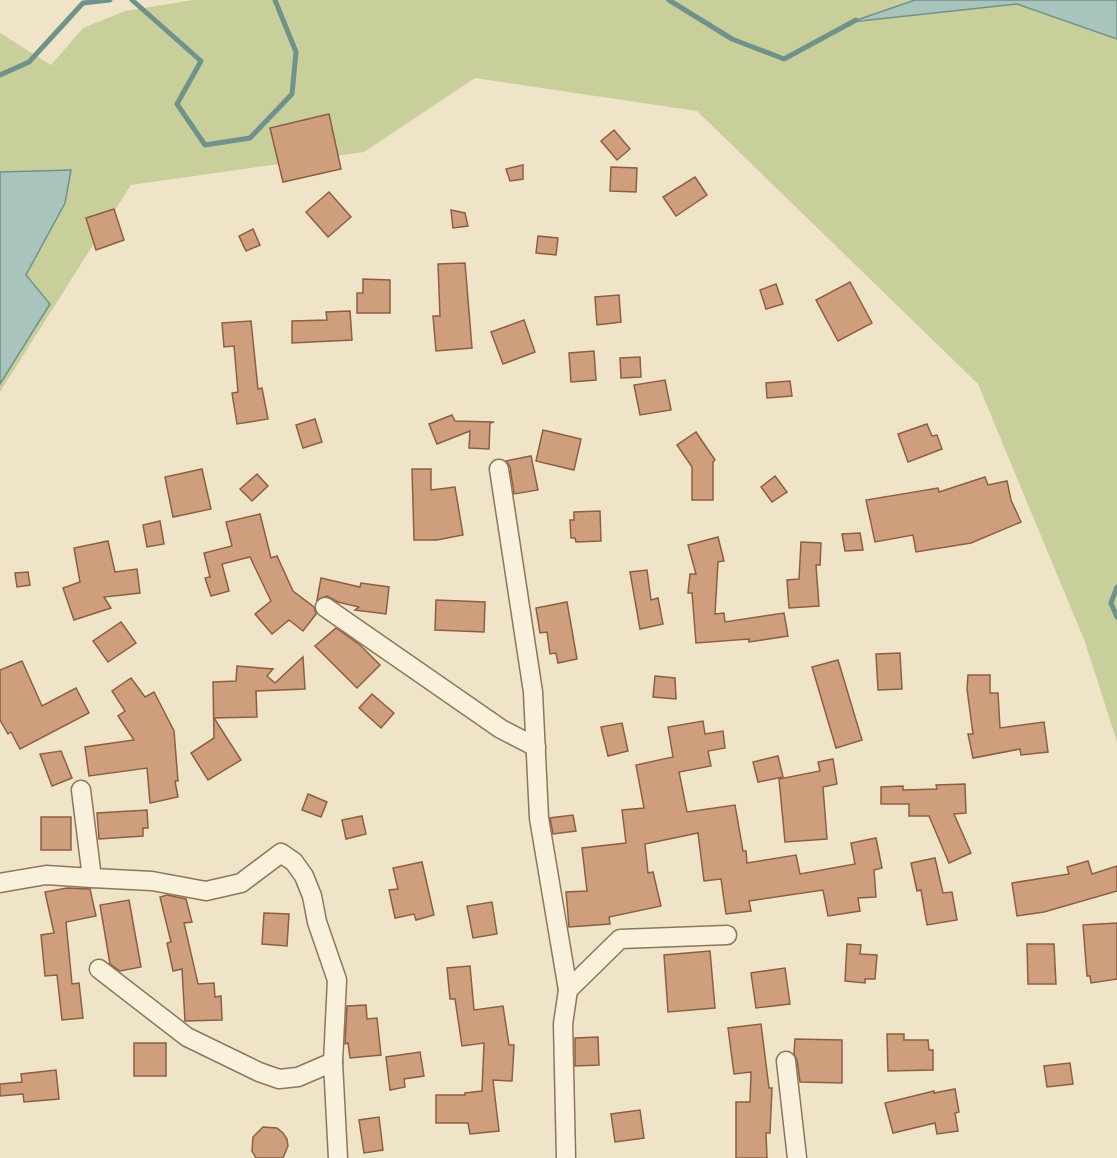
<svg xmlns="http://www.w3.org/2000/svg" width="1117" height="1158" viewBox="0 0 1117 1158" font-family="'PT Serif',serif">
<style>
.green{fill:#c9cf9b}
.water{fill:#a9c4bc;stroke:#6f938a;stroke-width:1.5}
.lines{fill:none;stroke-linecap:round;stroke-linejoin:round}
.stream{stroke:#6f938a;stroke-width:5}
.building{fill:#cf9f7d;stroke:#8d5f41;stroke-width:1.5}
.street-casing{stroke:#8d765c;stroke-width:21}
.street{stroke:#faf1dc;stroke-width:18}
</style>
<rect width="100%" height="100%" fill="#f0e4c8"/>
<path class="green" d="M193 0H915L855 21 1017 4 1117 39V742L1085 642 978 384 697 111 475 78 364 152 131 185 0 392V33L51 65 83 28 125 11Z"/>
<g class="water">
<path d="M915 0H1117V39L1017 4 851 22Z"/>
<path d="M71 170 65 203 26 275 50 304 0 384V172Z"/>
</g>
<g class="lines">
<g class="stream">
<path d="M132 0 201 61 177 104 205 145 250 138 292 94 296 52 275 0"/>
<path d="M669 0 732 39 784 59 856 20"/>
<path d="M0 75 29 62 83 3 110 0"/>
<path d="M1117 587 1111 603 1117 617"/>
</g>
</g>
<g class="building">
<path d="M329 114 341 169 283 182 270 128Z"/>
<path d="M614 130 630 149 617 160 601 141Z"/>
<path d="M523 165V179L510 181 506 169Z"/>
<path d="M611 167 637 168 636 192 610 191Z"/>
<path d="M695 177 707 195 676 216 663 197Z"/>
<path d="M329 192 351 217 328 237 306 212Z"/>
<path d="M114 209 124 240 96 250 86 218Z"/>
<path d="M451 210 465 213 468 226 453 228Z"/>
<path d="M253 229 260 245 246 251 239 236Z"/>
<path d="M538 236 558 238 556 255 536 253Z"/>
<path d="M465 263 472 348 436 351 433 316H440L438 264Z"/>
<path d="M363 279 390 280V313H357V293H363Z"/>
<path d="M850 282 872 323 838 341 816 300Z"/>
<path d="M776 284 783 304 766 309 760 290Z"/>
<path d="M619 295 621 322 597 325 595 297Z"/>
<path d="M350 311 352 340 292 343V321L327 320 326 312Z"/>
<path d="M524 320 535 352 503 364 491 332Z"/>
<path d="M251 321 258 389 262 388 268 419 237 424 232 393 238 392 234 346 224 347 222 323Z"/>
<path d="M594 351 596 380 571 382 569 353Z"/>
<path d="M640 357 641 377 621 378 620 358Z"/>
<path d="M665 380 671 410 640 415 634 385Z"/>
<path d="M790 381 792 396 767 398 766 383Z"/>
<path d="M452 415 455 421 494 422 490 423 489 449 469 448 470 431 437 444 429 424Z"/>
<path d="M315 419 322 442 303 448 296 425Z"/>
<path d="M927 424 932 436 937 435 942 449 908 462 898 434Z"/>
<path d="M543 430 581 439 574 470 536 461Z"/>
<path d="M696 432 715 460 713 462V500H692V467L677 445Z"/>
<path d="M531 456 538 490 514 494 510 467 506 461Z"/>
<path d="M202 469 211 509 173 517 165 477Z"/>
<path d="M412 469H431V490L455 487 463 535 437 540H414Z"/>
<path d="M257 474 268 486 252 501 240 489Z"/>
<path d="M775 476 787 492 772 502 761 487Z"/>
<path d="M985 477 988 485 1007 481 1011 500 1021 522 971 543 916 552 913 535 875 542 866 500 938 488 939 492Z"/>
<path d="M600 511 601 541 576 542 575 538H571L570 520H574V512Z"/>
<path d="M260 514 271 558 277 556 293 591 314 607 316 614 303 631 289 620 272 634 255 614 271 601 250 557 222 564 229 591 211 596 205 578 210 577 204 553 232 546 226 522Z"/>
<path d="M160 521 164 544 147 547 143 525Z"/>
<path d="M860 533 863 550 845 551 842 534Z"/>
<path d="M718 537 724 561 718 562 715 614 724 613 725 622 784 613 788 636 749 642V639L696 643 692 593H688L690 574H696L688 545Z"/>
<path d="M108 541 115 572 137 569 140 593 104 597 111 608 74 620 63 588 80 582 74 548Z"/>
<path d="M801 542 821 543 820 565H816L819 606 789 608 787 580 799 579Z"/>
<path d="M647 570 651 600 658 598 663 624 640 629 630 572Z"/>
<path d="M28 572 30 585 17 587 15 573Z"/>
<path d="M321 578 360 587 361 583 389 587 386 614 355 610 359 607 338 602 327 596 317 600Z"/>
<path d="M436 600 485 602 484 632 435 630Z"/>
<path d="M567 602 577 659 558 663 556 653 550 654 547 632 540 633 536 608Z"/>
<path d="M121 622 136 643 108 662 93 641Z"/>
<path d="M336 628 360 645 380 665 357 688 315 646Z"/>
<path d="M900 653 902 689 878 690 876 654Z"/>
<path d="M303 657 305 689 256 691 257 717 214 718 241 760 208 780 191 753 214 738 213 682 236 681 237 666 273 669 267 676 275 683Z"/>
<path d="M838 660 862 740 836 748 812 667Z"/>
<path d="M22 661 42 706 76 688 89 713 20 749 11 732 8 734 0 720V670Z"/>
<path d="M968 675H990V693H998L1000 728 1044 722 1048 752 1021 755 1020 749 973 758 968 734H973L967 689Z"/>
<path d="M655 676 675 678 676 699 653 697Z"/>
<path d="M131 678 145 697 154 692 174 731 178 781H175L178 797 150 803 147 768 89 776 85 747 134 740 118 716 125 711 112 691Z"/>
<path d="M372 694 394 713 381 728 359 708Z"/>
<path d="M703 721 705 734 723 731 725 748 708 751 711 766 679 772 687 812 735 805 743 851H746L747 863 796 855 800 874 855 864 851 843 876 838 882 868 874 870 876 897 858 898 860 911 828 916 823 890 749 901 751 911 726 914 721 879 704 881 698 833 645 844 648 873 653 872 661 906 609 917 610 924 569 927 566 892 587 891 582 848 626 843 622 810 644 808 636 765 673 757 668 727Z"/>
<path d="M622 723 628 751 608 756 601 727Z"/>
<path d="M61 751 72 778 52 786 40 754Z"/>
<path d="M778 756 783 777 758 782 753 762Z"/>
<path d="M833 759 837 784 823 787 827 839 785 842 779 779 820 771 818 762Z"/>
<path d="M965 784 966 813 954 814 971 853 949 863 929 816H909V804H881V787L903 786V790L937 789 936 785Z"/>
<path d="M308 794 327 802 321 817 302 810Z"/>
<path d="M147 810 148 828H143V836L99 839 97 813Z"/>
<path d="M573 815 576 831 553 834 550 818Z"/>
<path d="M362 816 366 834 346 839 342 820Z"/>
<rect x="41" y="817" width="30" height="33"/>
<path d="M935 858 943 893 952 892 957 920 927 925 921 890 917 891 911 863Z"/>
<path d="M1088 861 1092 874 1117 866V891L1044 912 1017 916 1012 883 1069 874 1067 867Z"/>
<path d="M422 862 434 915 416 920 414 914 395 918 389 890 398 889 393 868Z"/>
<path d="M67 888 90 889 96 916 66 922 72 984 79 983 83 1018 62 1020 57 975 45 976 41 935 54 933 45 892Z"/>
<path d="M167 895 186 899 192 922 184 923 198 984 214 983 215 997 221 996 222 1020 185 1021 182 969 173 971 167 943 171 942 160 897Z"/>
<path d="M129 900 141 967 120 971 110 964 100 905Z"/>
<path d="M492 902 497 934 473 938 467 906Z"/>
<path d="M264 913 289 914 287 946 262 944Z"/>
<path d="M1117 923V979L1091 983 1090 976H1087L1083 925Z"/>
<path d="M847 944 861 945 860 954 877 955 875 979H865V983L845 981Z"/>
<path d="M1027 944H1054L1056 984H1028Z"/>
<path d="M710 951 715 1008 668 1012 664 955Z"/>
<path d="M470 966 474 1010 503 1006 509 1045H514L512 1081 493 1080 499 1131 470 1134 468 1123H436V1095H465V1093L482 1091 484 1043 462 1046 455 999H450L447 968Z"/>
<path d="M785 968 790 1004 756 1008 751 973Z"/>
<path d="M366 1005 367 1019 377 1018 381 1055 350 1058 348 1043 345 1044 347 1006Z"/>
<path d="M761 1024 769 1088H772L770 1133H766L767 1158H736V1102H750L751 1072 734 1074 728 1028Z"/>
<path d="M887 1034H904V1040H928L929 1050H933V1070L888 1071Z"/>
<path d="M598 1037 599 1065 575 1066V1038Z"/>
<path d="M795 1039 842 1040V1083L800 1082 797 1060 794 1054Z"/>
<rect x="134" y="1043" width="32" height="33"/>
<path d="M420 1052 424 1076 404 1079 405 1087 390 1090 386 1057Z"/>
<path d="M1070 1063 1073 1084 1047 1087 1044 1066Z"/>
<path d="M56 1070 59 1099 24 1102 23 1094 0 1096V1084L22 1082 21 1074Z"/>
<path d="M955 1089 959 1112 955 1113 958 1131 937 1134 935 1123 893 1133 885 1103 934 1091V1093Z"/>
<path d="M640 1110 644 1138 615 1142 611 1114Z"/>
<path d="M379 1117 383 1150 364 1153 359 1120Z"/>
<path d="M263 1127 277 1128 283 1133 287 1139 288 1146 283 1158H256L252 1151 253 1137Z"/>
</g>
<g class="lines">
<g class="street-casing">
<g id="street">
<path d="M499 469 533 692 539 818 568 990"/>
<path d="M325 607 501 729 536 747"/>
<path d="M81 790 92 878 152 881 206 891 241 883 281 853 294 862 304 876 312 896 317 922 337 980 333 1062 338 1158"/>
<path d="M0 883 46 875 92 878"/>
<path d="M99 969 187 1037 259 1072 279 1079 298 1077 333 1062"/>
<path d="M786 1061 797 1158"/>
<path d="M566 1158 563 1024 568 990 620 939 727 935"/>
</g>
</g>
<use href="#street" class="street"/>
</g>
</svg>
